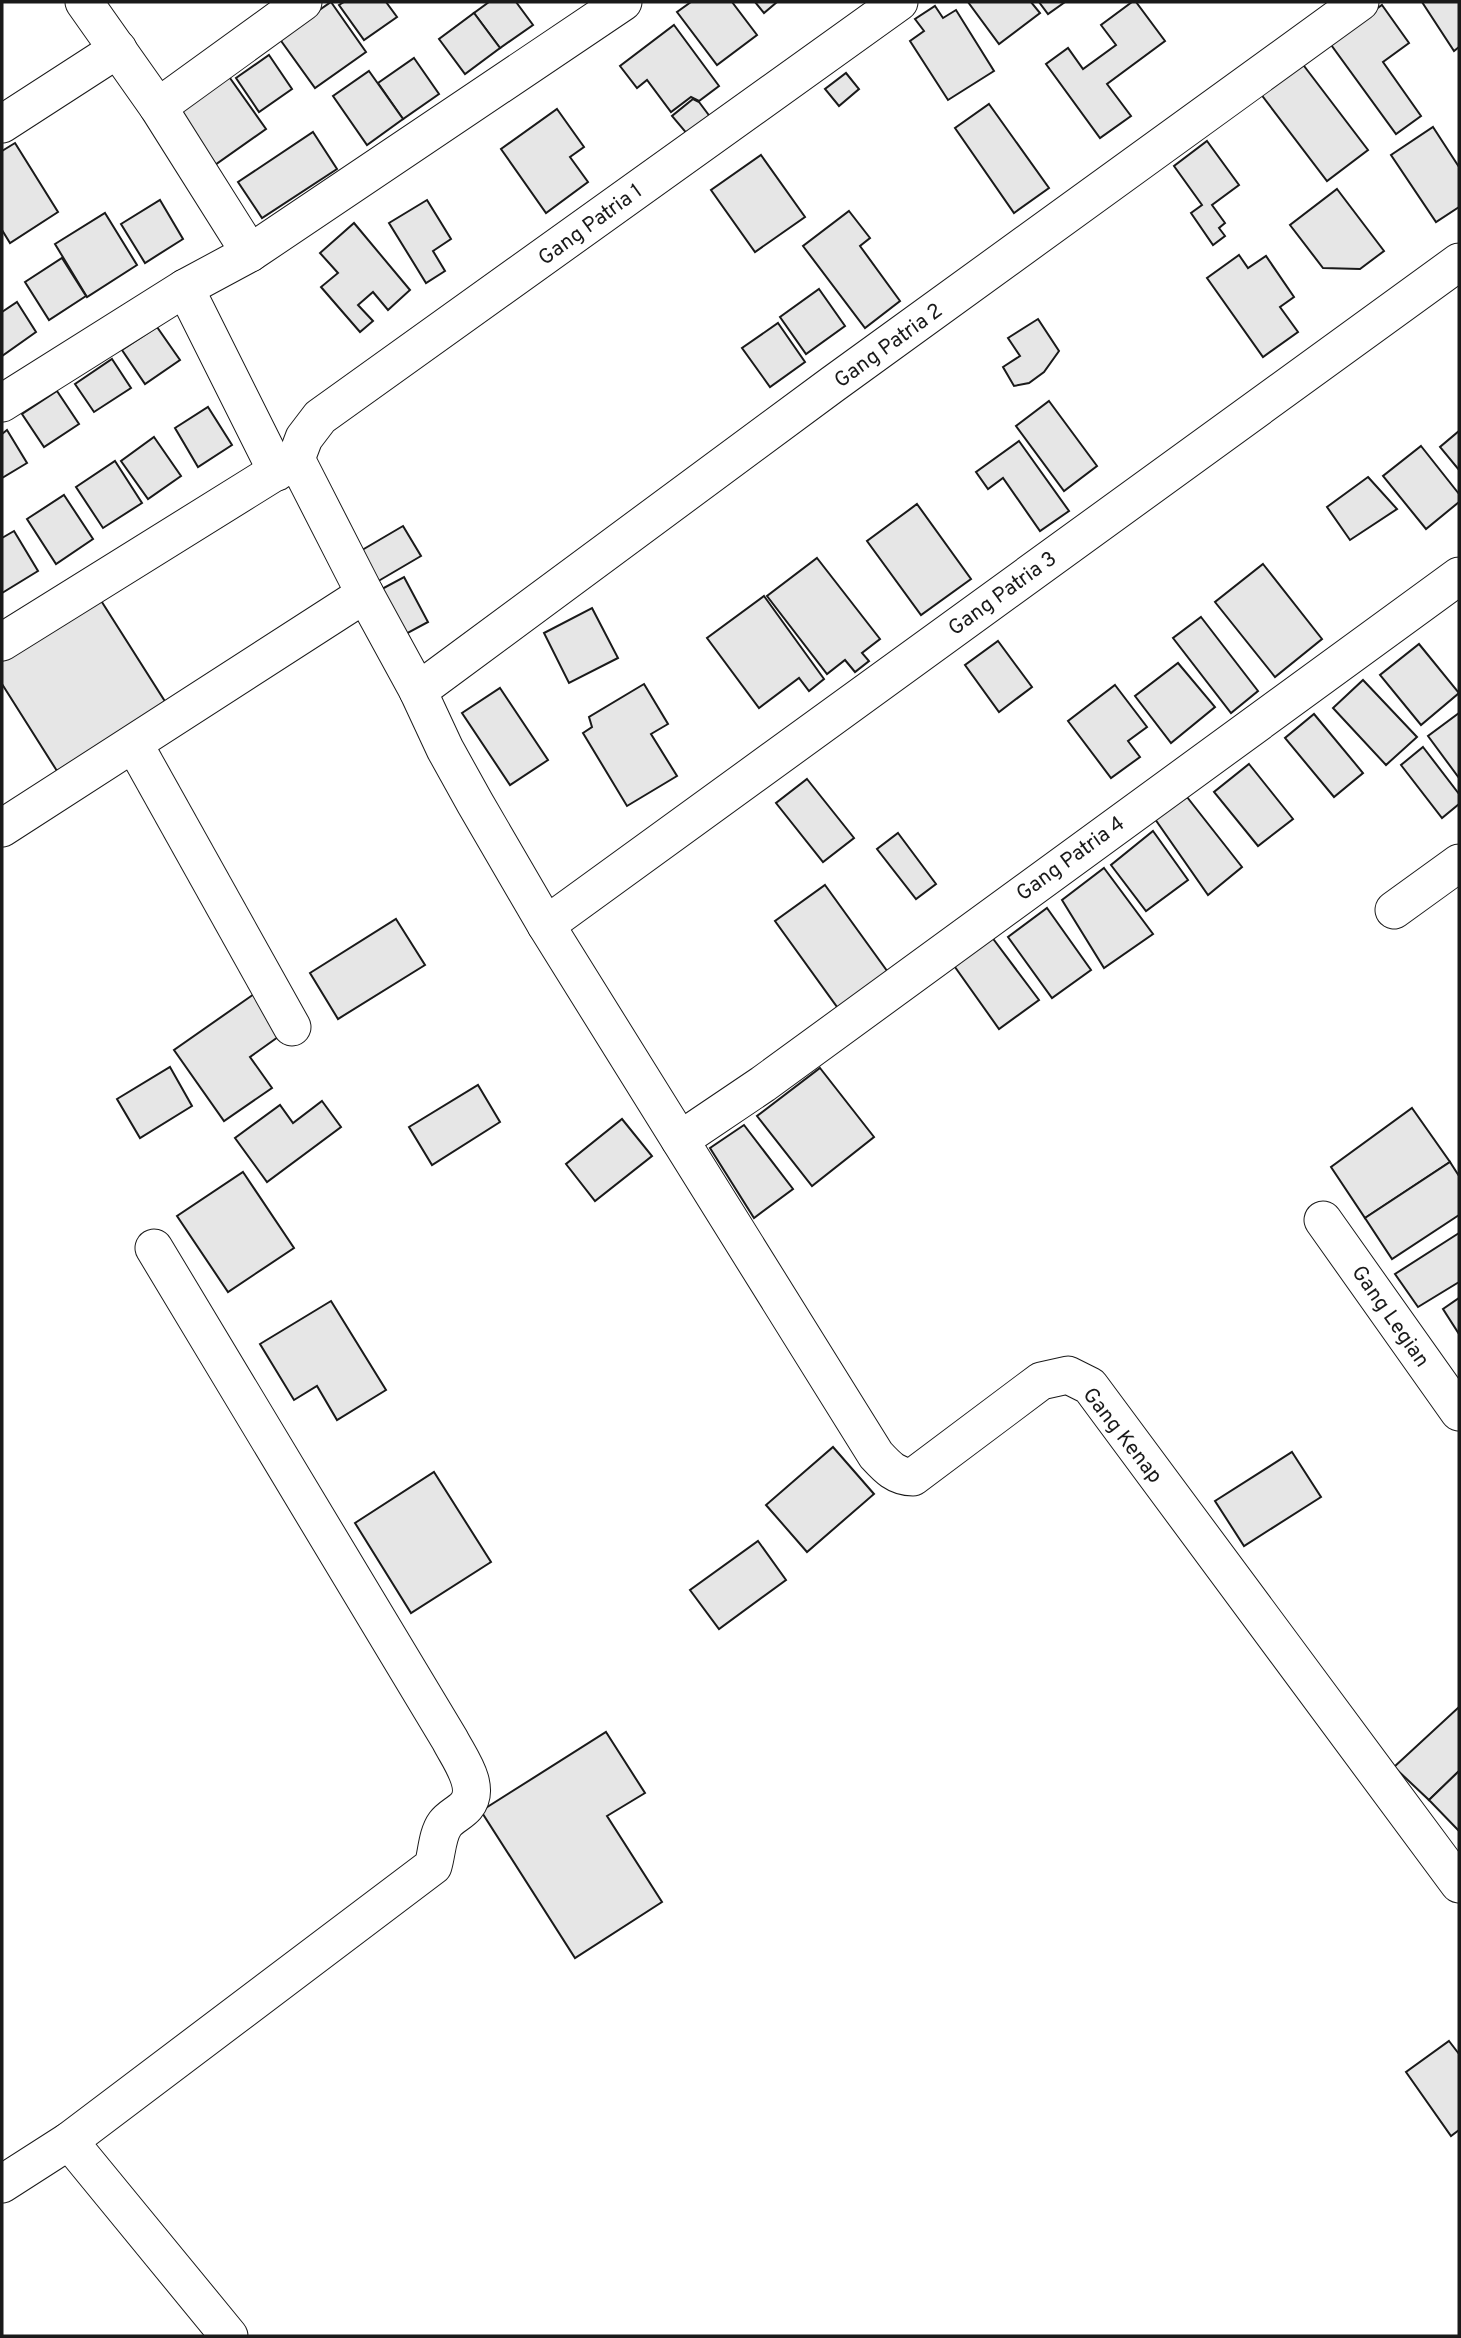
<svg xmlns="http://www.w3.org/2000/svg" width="1461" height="2338" viewBox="0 0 1461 2338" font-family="Overpass,sans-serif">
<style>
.building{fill:#e6e6e6;stroke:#1a1a1a;stroke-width:2}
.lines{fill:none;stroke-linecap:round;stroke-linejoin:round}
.minor-casing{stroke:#1a1a1a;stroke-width:39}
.minor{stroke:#fff;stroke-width:37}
.labels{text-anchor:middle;stroke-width:5;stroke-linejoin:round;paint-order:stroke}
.street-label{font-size:21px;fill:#1a1a1a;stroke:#fff}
</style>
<rect width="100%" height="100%" fill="#fff"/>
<g class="building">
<path d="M331 2 366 52 315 88 279 38Z"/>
<path d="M344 2H386L397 17 364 40 339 5Z"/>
<path d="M489 2H516L533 25 500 48 474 13Z"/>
<path d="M691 2H732L757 35 717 65 677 12Z"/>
<path d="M755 2H777L764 13Z"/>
<path d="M968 2H1031L1040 13 999 44Z"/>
<path d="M1039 2H1065L1048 14Z"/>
<path d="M1132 2H1136L1165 41 1107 84 1131 116 1100 138 1046 64 1068 48 1083 69 1116 45 1101 25Z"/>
<path d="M1422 2H1459V47L1454 51Z"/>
<path d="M1382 5 1409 43 1383 62 1421 116 1396 134 1329 42Z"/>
<path d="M935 6 943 18 956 10 994 71 948 100 910 41 924 31 915 19Z"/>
<path d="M474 13 500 48 465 74 439 39Z"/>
<path d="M674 25 719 86 699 101 691 97 671 112 647 80 637 88 620 66Z"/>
<path d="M269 55 292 89 259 112 236 78Z"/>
<path d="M414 58 439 94 403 119 378 83Z"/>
<path d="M1298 58 1368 150 1327 181 1257 89Z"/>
<path d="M225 71 266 129 212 167 171 109Z"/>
<path d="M369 71 403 119 367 145 333 96Z"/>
<path d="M846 73 859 89 839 106 825 89Z"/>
<path d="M693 99 699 102 711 118 688 135 672 116Z"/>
<path d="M989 104 1049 188 1014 213 955 128Z"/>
<path d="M557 109 584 147 570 157 588 182 546 213 501 149Z"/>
<path d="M1433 127 1459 167V207L1436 222 1391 155Z"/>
<path d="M313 132 337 169 262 218 238 182Z"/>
<path d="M1207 141 1239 185 1212 205 1225 223 1219 228 1225 236 1213 245 1191 213 1202 205 1174 166Z"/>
<path d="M15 143 58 212 10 243 2 230V151Z"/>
<path d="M761 155 805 217 755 252 711 190Z"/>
<path d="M1337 189 1384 251 1360 269 1323 268 1290 225Z"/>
<path d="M160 200 183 239 145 263 121 224Z"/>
<path d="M427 200 451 239 433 251 445 271 426 283 389 223Z"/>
<path d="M849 211 870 238 860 246 900 301 865 328 803 246Z"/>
<path d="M105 213 137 265 87 297 55 244Z"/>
<path d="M354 223 410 290 388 310 373 292 358 305 373 321 360 332 321 287 338 273 320 253Z"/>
<path d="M1239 255 1248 268 1266 256 1294 297 1280 307 1298 332 1263 357 1207 278Z"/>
<path d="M62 258 86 296 49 320 25 282Z"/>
<path d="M819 289 845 326 806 354 780 317Z"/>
<path d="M17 302 36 332 2 356V312Z"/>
<path d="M1038 319 1059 351 1044 372 1029 383 1014 386 1003 367 1020 356 1008 338Z"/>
<path d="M778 323 805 362 770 387 742 348Z"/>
<path d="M157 327 180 360 145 384 122 350Z"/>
<path d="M112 359 131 388 94 412 75 384Z"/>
<path d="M57 391 79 424 44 447 22 414Z"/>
<path d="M1049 401 1097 466 1064 491 1016 426Z"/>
<path d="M208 407 232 445 198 467 175 428Z"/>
<path d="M7 430 27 463 2 478V434Z"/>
<path d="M1459 431V470L1440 447Z"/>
<path d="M154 437 181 476 148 499 121 461Z"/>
<path d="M1019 441 1069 511 1040 531 1003 478 988 489 976 472Z"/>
<path d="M1421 446 1459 494V502L1426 529 1383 476Z"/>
<path d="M115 461 142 503 103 528 76 487Z"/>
<path d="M1368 477 1397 509 1350 540 1327 507Z"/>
<path d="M64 495 93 539 56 564 27 519Z"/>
<path d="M917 504 971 579 921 615 867 541Z"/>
<path d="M403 526 421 556 375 583 357 553Z"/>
<path d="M14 531 38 571 2 593V538Z"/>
<path d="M817 558 880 639 862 653 869 661 855 672 845 660 827 674 767 596Z"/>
<path d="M1263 564 1322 639 1275 677 1215 602Z"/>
<path d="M404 577 428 622 404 635 380 590Z"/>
<path d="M764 596 824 679 809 691 799 678 759 708 707 638Z"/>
<path d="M100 599 166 703 57 771 2 684V661Z"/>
<path d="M592 608 618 658 569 683 544 633Z"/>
<path d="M1201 617 1258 691 1231 713 1173 638Z"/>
<path d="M998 641 1032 687 999 712 965 665Z"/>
<path d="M1419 644 1459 693 1421 725 1380 675Z"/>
<path d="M1178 663 1215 707 1171 743 1135 696Z"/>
<path d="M1363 680 1417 737 1386 765 1333 708Z"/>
<path d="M644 684 668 724 651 734 677 776 627 806 583 733 592 727 589 717Z"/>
<path d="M1115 685 1147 727 1128 741 1140 757 1111 778 1068 721Z"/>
<path d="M500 688 548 760 510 785 462 713Z"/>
<path d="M1459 713V778L1428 736Z"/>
<path d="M1314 714 1363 773 1334 797 1285 738Z"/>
<path d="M1423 747 1459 794V804L1442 818 1401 765Z"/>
<path d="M1249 764 1293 819 1258 846 1214 792Z"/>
<path d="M807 779 854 838 823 862 776 803Z"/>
<path d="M1187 797 1242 867 1208 895 1155 819Z"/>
<path d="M1153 831 1188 880 1146 911 1111 865Z"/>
<path d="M898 833 936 884 916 899 877 849Z"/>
<path d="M1104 868 1153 934 1104 968 1062 900Z"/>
<path d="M825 885 890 975 840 1011 775 921Z"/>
<path d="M1047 908 1091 970 1052 998 1008 937Z"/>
<path d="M396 919 425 965 338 1019 310 973Z"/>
<path d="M988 932 1039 1000 999 1029 950 960Z"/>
<path d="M264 987 292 1027 250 1057 272 1088 224 1121 174 1050Z"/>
<path d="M170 1067 192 1106 140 1138 117 1099Z"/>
<path d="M820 1068 874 1137 812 1186 757 1116Z"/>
<path d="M478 1085 500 1122 432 1165 409 1127Z"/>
<path d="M322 1101 341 1127 267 1182 235 1138 280 1105 293 1123Z"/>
<path d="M1412 1108 1450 1162 1365 1218 1331 1167Z"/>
<path d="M622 1119 652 1156 595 1201 566 1164Z"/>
<path d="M744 1125 793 1189 754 1218 710 1148Z"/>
<path d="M1450 1162 1459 1176V1215L1392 1259 1365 1218Z"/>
<path d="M243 1172 294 1248 228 1292 177 1216Z"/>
<path d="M1459 1233V1282L1418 1307 1395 1274Z"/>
<path d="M1459 1298V1334L1443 1309Z"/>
<path d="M331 1301 386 1390 337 1420 317 1386 294 1400 260 1344Z"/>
<path d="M833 1447 874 1494 807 1552 766 1505Z"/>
<path d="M1292 1452 1321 1497 1244 1546 1215 1501Z"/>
<path d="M434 1472 491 1562 411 1613 355 1523Z"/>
<path d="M758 1541 786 1580 719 1629 690 1590Z"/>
<path d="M1459 1707V1771L1429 1800 1394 1767Z"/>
<path d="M606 1732 645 1793 607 1816 662 1902 575 1958 481 1811Z"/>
<path d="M1459 1771V1831L1429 1800Z"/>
<path d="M1449 2041 1459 2054V2130L1451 2136 1406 2072Z"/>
</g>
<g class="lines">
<g class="minor-casing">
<g id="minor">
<path d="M84 2 158 107 250 253"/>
<path d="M158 107 303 2"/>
<path d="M2 124 118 49"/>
<path d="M185 288 277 472"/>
<path d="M2 403 185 288 250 253 623 2"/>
<path d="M296 459 304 438 320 417 899 2"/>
<path d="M2 642 296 459 365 594 418 691 445 749 475 803 546 925 876 1455C887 1467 896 1477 913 1477L1041 1381 1068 1375 1090 1386 1459 1884"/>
<path d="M418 691 833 384 1360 2"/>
<path d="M134 744 292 1027"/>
<path d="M2 828 365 594"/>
<path d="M1394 910 1459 863"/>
<path d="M546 925 1459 262"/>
<path d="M680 1140 763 1084 1459 576"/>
<path d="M1323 1220 1459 1412"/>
<path d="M69 2141 229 2336"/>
<path d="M2 2184 69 2141 433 1866C437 1853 437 1835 445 1824 450 1817 460 1813 466 1806 482 1787 459 1758 450 1740L154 1248"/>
</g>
</g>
<use href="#minor" class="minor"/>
</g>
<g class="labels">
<g class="street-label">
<text transform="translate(590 224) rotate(-36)" y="7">Gang Patria 1</text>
<text transform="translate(888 345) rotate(-36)" y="7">Gang Patria 2</text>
<text transform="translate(1002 593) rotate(-36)" y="7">Gang Patria 3</text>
<text transform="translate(1070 858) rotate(-36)" y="7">Gang Patria 4</text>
<text transform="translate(1391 1316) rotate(55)" y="7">Gang Legian</text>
<text transform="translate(1123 1435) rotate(52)" y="7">Gang Kenap</text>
</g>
</g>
<rect width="1461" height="2338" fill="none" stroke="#1a1a1a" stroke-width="7"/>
</svg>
